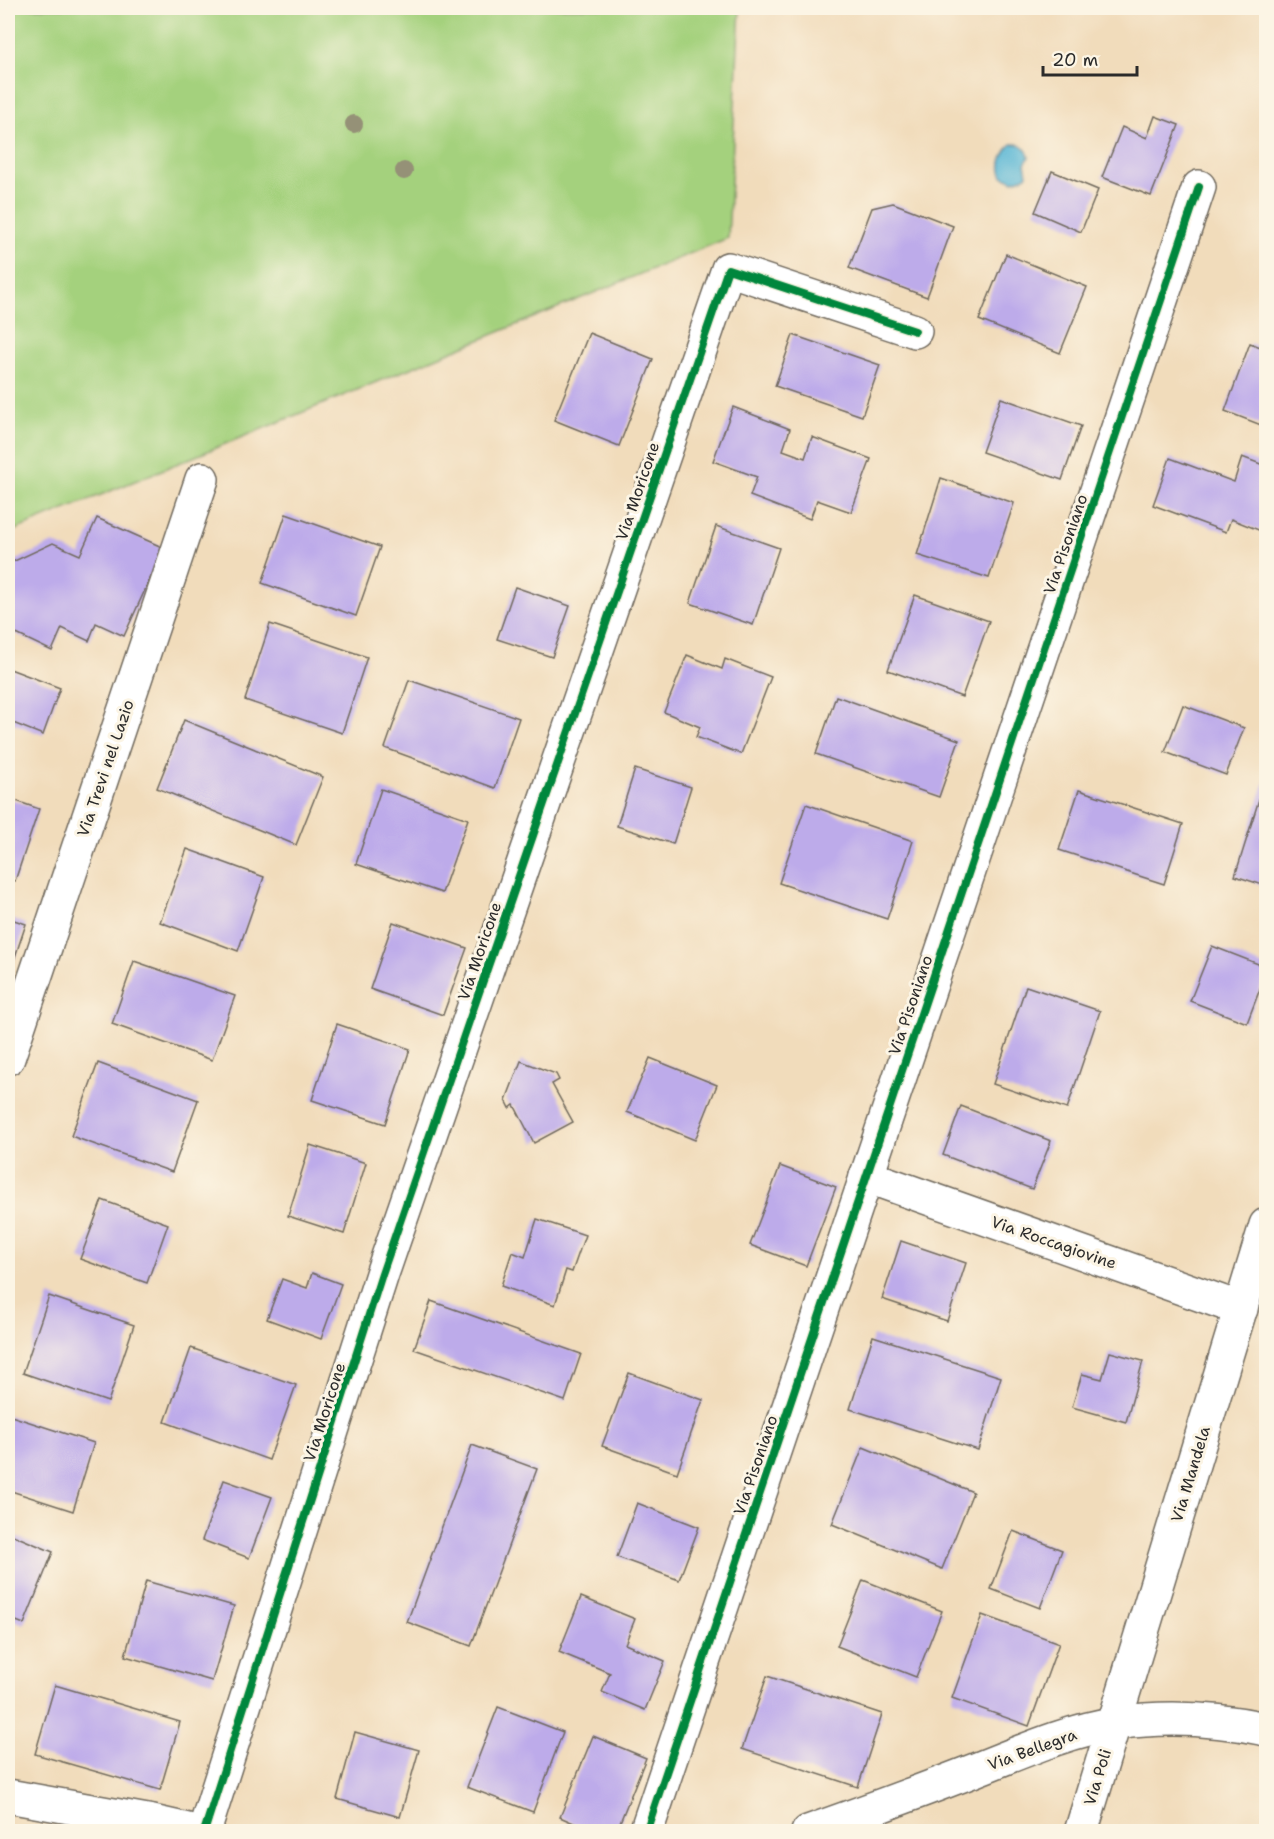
<svg xmlns="http://www.w3.org/2000/svg" width="1274" height="1839" viewBox="0 0 1274 1839" font-family="'Shantell Sans',sans-serif">
<style>
.green{fill:#a4d17d;stroke:#687e54;stroke-width:1.5}
.water{fill:#56b6d5;stroke:#407080;stroke-width:1.5}
.building{fill:#bdabea}
.lines{fill:none;stroke-linecap:round;stroke-linejoin:round}
.minor-casing{stroke:#70695d;stroke-width:36}
.minor{stroke:#fff;stroke-width:33}
.cycleway-casing{stroke:#fcf5e5;stroke-width:11}
.cycleway{stroke:#00873e;stroke-width:8}
.tree{fill:#959177}
.labels{text-anchor:middle;stroke-width:6;stroke-linejoin:round;paint-order:stroke}
.street-label{font-size:16px;fill:#2b2b2b;stroke:#fcf5e5}
</style>
<rect width="100%" height="100%" fill="#fcf5e5"/>
<filter id="ink" filterUnits="userSpaceOnUse"><feTurbulence type="fractalNoise" baseFrequency=".0167" numOctaves="2"/><feDisplacementMap in="SourceGraphic" scale="12" xChannelSelector="R" yChannelSelector="G"/><feConvolveMatrix kernelMatrix="1 2 1 2 8 2 1 2 1" color-interpolation-filters="sRGB"/></filter>
<filter id="wash" filterUnits="userSpaceOnUse"><feTurbulence type="fractalNoise" baseFrequency=".008" numOctaves="4" result="noise"/><feDisplacementMap in="SourceGraphic" scale="24" xChannelSelector="R" yChannelSelector="G"/><feGaussianBlur stdDeviation="1.35" result="paint"/><feColorMatrix in="noise" values="0 0 0 0 0 0 0 0 0 0 0 0 0 0 0 0 0 1.4 0 .05"/><feComposite in="paint" operator="in"/></filter>
<g filter="url(#wash)">
<rect width="100%" height="100%" fill="#f1dcbb"/>
<path class="green" d="M8 8H740L728 238 8 533Z"/>
<path class="water" d="M1012 144C1021 143 1027 148 1029 157L1025 164 1027 174 1025 177 1013 181 1003 176C997 165 1003 151 1012 144Z"/>
<g id="blocks">
<g class="building">
<path d="M1155 116 1179 125 1151 196 1102 177 1122 127 1147 138Z"/>
<path d="M1052 171 1098 190 1081 232 1035 212Z"/>
<path d="M893 203 953 226 927 297 849 268 872 208Z"/>
<path d="M1006 254 1087 287 1060 353 979 320Z"/>
<path d="M589 333 653 359 619 446 554 420Z"/>
<path d="M793 335 880 365 862 416 775 386Z"/>
<path d="M1250 343 1266 349V427L1225 411Z"/>
<path d="M1001 398 1081 426 1062 480 982 452Z"/>
<path d="M733 407 790 429 783 450 805 458 812 437 871 459 851 512 817 500 810 519 750 496 757 477 713 461Z"/>
<path d="M1242 457 1266 466V533L1231 519 1226 532 1153 505 1170 458 1234 482Z"/>
<path d="M941 478 1014 503 989 578 917 555Z"/>
<path d="M286 514 380 547 356 616 262 583Z"/>
<path d="M97 518 164 548 124 636 96 623 89 641 62 628 52 651 8 630V564L53 543 80 555Z"/>
<path d="M716 526 779 548 753 625 690 603Z"/>
<path d="M515 587 570 606 552 657 497 639Z"/>
<path d="M915 595 989 621 962 697 888 670Z"/>
<path d="M270 624 367 657 342 733 245 700Z"/>
<path d="M687 655 722 669 725 659 771 677 741 754 696 737 700 727 664 712Z"/>
<path d="M10 669 60 688 43 735 8 721V676Z"/>
<path d="M409 680 519 718 495 788 385 748Z"/>
<path d="M836 696 959 740 939 797 816 754Z"/>
<path d="M1183 705 1244 728 1226 775 1165 752Z"/>
<path d="M184 720 323 777 296 845 157 788Z"/>
<path d="M635 769 691 787 673 844 617 826Z"/>
<path d="M1266 777V886L1235 876Z"/>
<path d="M381 789 468 819 442 893 356 864Z"/>
<path d="M1079 790 1183 824 1164 884 1059 850Z"/>
<path d="M8 798 39 809 15 881 8 879Z"/>
<path d="M806 804 913 841 887 919 779 883Z"/>
<path d="M187 849 264 877 238 951 160 922Z"/>
<path d="M8 918 26 924 8 978Z"/>
<path d="M393 922 467 948 443 1015 370 989Z"/>
<path d="M1212 946 1266 967V973L1247 1023 1190 1001Z"/>
<path d="M134 961 235 996 212 1060 112 1024Z"/>
<path d="M1026 986 1100 1011 1067 1109 993 1084Z"/>
<path d="M337 1024 410 1049 385 1124 312 1100Z"/>
<path d="M650 1058 717 1085 695 1140 627 1112Z"/>
<path d="M521 1061 556 1074 559 1080 552 1084 573 1122 534 1143 514 1105 510 1108 506 1100Z"/>
<path d="M98 1063 198 1100 172 1172 71 1136Z"/>
<path d="M961 1106 1051 1141 1032 1189 943 1155Z"/>
<path d="M310 1145 366 1163 344 1234 288 1216Z"/>
<path d="M780 1166 836 1187 806 1266 750 1245Z"/>
<path d="M102 1200 168 1224 147 1283 80 1259Z"/>
<path d="M537 1219 585 1235 572 1272 566 1270 555 1305 501 1286 512 1252 525 1257Z"/>
<path d="M901 1241 966 1263 947 1321 882 1299Z"/>
<path d="M312 1273 341 1284 321 1339 267 1319 282 1279 307 1288Z"/>
<path d="M49 1296 134 1325 108 1402 23 1373Z"/>
<path d="M431 1301 581 1354 565 1401 414 1349Z"/>
<path d="M873 1336 1001 1377 978 1450 850 1409Z"/>
<path d="M191 1348 296 1385 269 1460 165 1422Z"/>
<path d="M1110 1352 1143 1361 1126 1422 1072 1407 1082 1374 1102 1379Z"/>
<path d="M629 1373 703 1400 677 1473 602 1446Z"/>
<path d="M8 1415 94 1443 73 1511 8 1490Z"/>
<path d="M472 1445 537 1469 471 1646 407 1622Z"/>
<path d="M863 1447 973 1492 942 1569 832 1524Z"/>
<path d="M224 1480 272 1497 249 1558 202 1540Z"/>
<path d="M637 1503 699 1527 679 1580 617 1557Z"/>
<path d="M1013 1531 1062 1550 1040 1608 991 1589Z"/>
<path d="M8 1533 53 1552 24 1624 8 1618Z"/>
<path d="M863 1580 942 1611 916 1677 837 1646Z"/>
<path d="M146 1581 234 1606 212 1681 125 1656Z"/>
<path d="M581 1597 635 1619 625 1644 665 1661 645 1710 602 1692 610 1673 559 1652Z"/>
<path d="M982 1615 1059 1643 1029 1726 952 1698Z"/>
<path d="M767 1676 882 1714 858 1787 742 1749Z"/>
<path d="M55 1685 180 1722 160 1790 35 1754Z"/>
<path d="M498 1707 563 1732 533 1812 467 1787Z"/>
<path d="M355 1732 419 1750 400 1817 337 1799Z"/>
<path d="M593 1736 646 1758 616 1832H594L560 1817Z"/>
</g>
</g>
</g>
<g filter="url(#ink)">
<use href="#blocks" fill-opacity="0" stroke="#70695d" stroke-width="1.5"/>
<g class="lines">
<g class="minor-casing">
<g id="minor">
<path d="M8 1058 202 479"/>
<path d="M866 1176 1241 1309"/>
<path d="M8 1796 153 1822 197 1832"/>
<path d="M204 1832 382 1274 728 269 915 331"/>
<path d="M646 1832 1199 187"/>
<path d="M808 1832C864 1812 919 1792 975 1770 1018 1753 1070 1730 1117 1723 1166 1716 1218 1719 1266 1729"/>
<path d="M1081 1832 1266 1225"/>
</g>
</g>
<use href="#minor" class="minor"/>
<g class="cycleway-casing">
<g id="cycleway">
<path d="M204 1832 382 1274 728 269 915 331"/>
<path d="M646 1832 1199 187"/>
</g>
</g>
<use href="#cycleway" class="cycleway"/>
</g>
<g class="tree">
<circle cx="354" cy="124" r="9"/>
<circle cx="404" cy="171" r="9"/>
</g>
</g>
<g class="labels">
<g class="street-label">
<text transform="translate(637 491) rotate(-71)" y="6">Via Moricone</text>
<text transform="translate(1065 544) rotate(-71)" y="6">Via Pisoniano</text>
<text transform="translate(105 768) rotate(-71)" y="6">Via Trevi nel Lazio</text>
<text transform="translate(479 951) rotate(-71)" y="6">Via Moricone</text>
<text transform="translate(910 1005) rotate(-71)" y="6">Via Pisoniano</text>
<text transform="translate(1054 1242) rotate(19)" y="6">Via Roccagiovine</text>
<text transform="translate(324 1412) rotate(-72)" y="6">Via Moricone</text>
<text transform="translate(755 1465) rotate(-71)" y="6">Via Pisoniano</text>
<text transform="translate(1190 1474) rotate(-73)" y="6">Via Mandela</text>
<text transform="translate(1032 1749) rotate(-20)" y="6">Via Bellegra</text>
<text transform="translate(1097 1777) rotate(-73)" y="6">Via Poli</text>
</g>
</g>
<rect width="1274" height="1839" fill="none" stroke="#fcf5e5" stroke-width="30"/>
<path d="M1043 66v9h94v-9" fill="none" stroke="#2b2b2b" stroke-width="3"/>
<text x="1052" y="66" font-size="18" fill="#2b2b2b" stroke="#fcf5e5" stroke-width="4.5" paint-order="stroke">20 m</text>
</svg>
